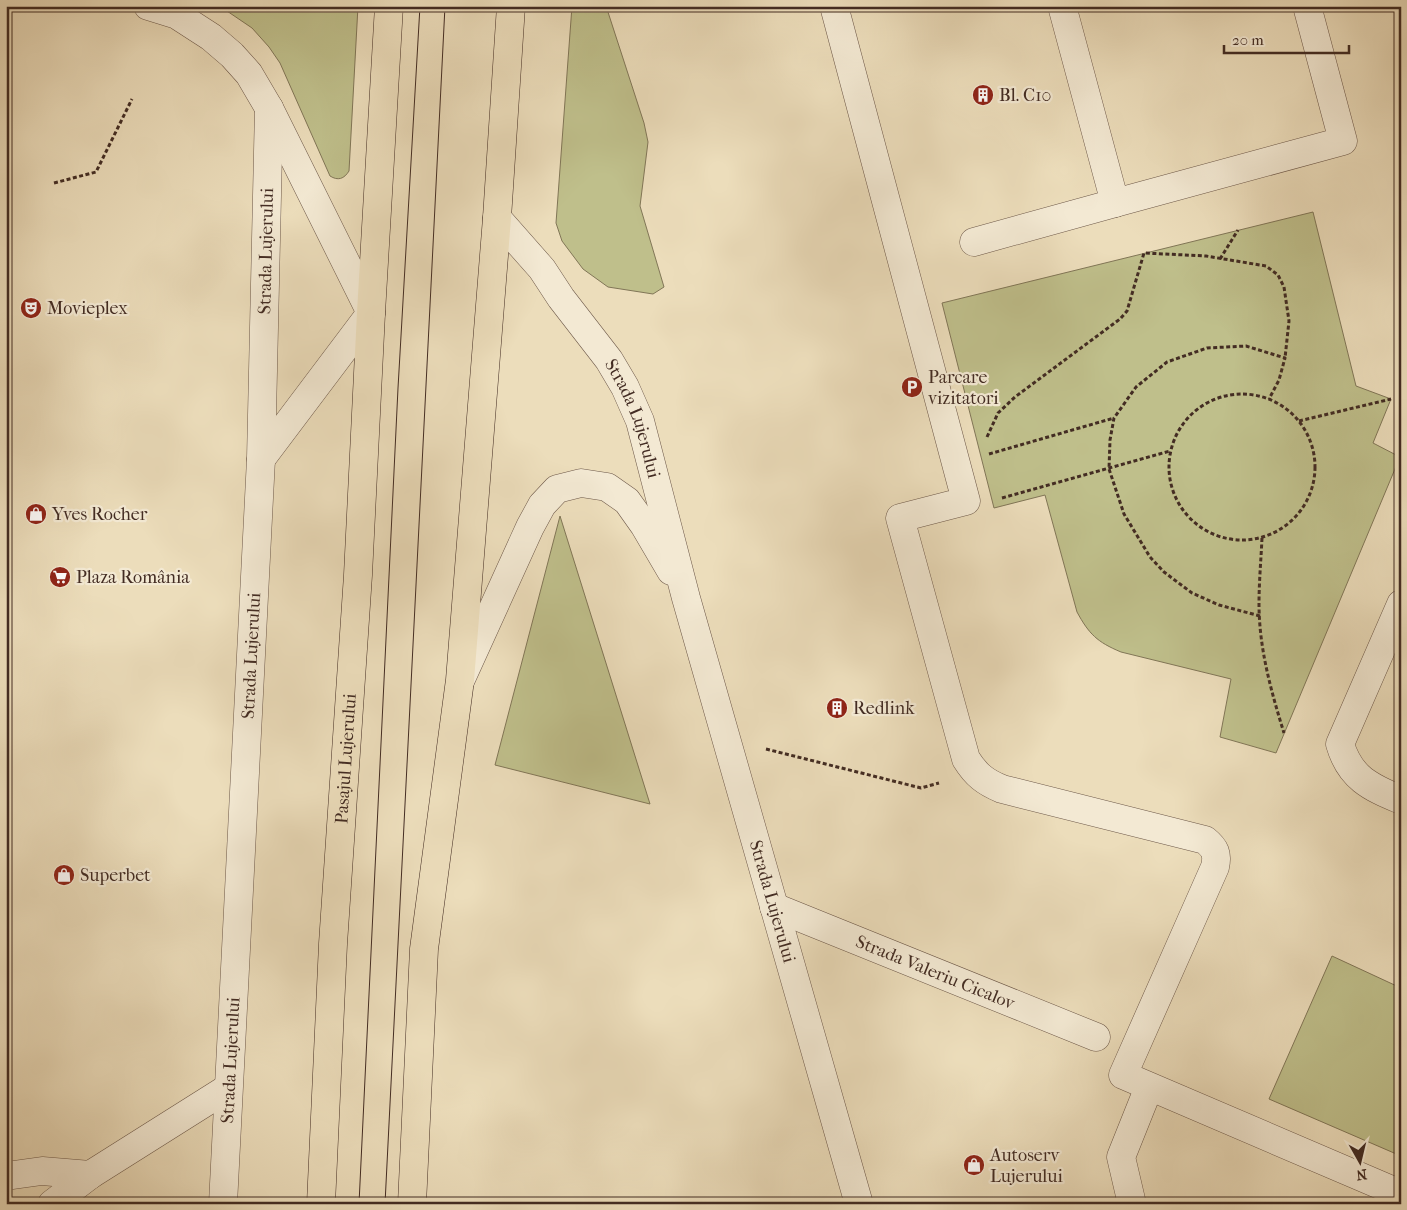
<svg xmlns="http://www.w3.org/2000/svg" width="1407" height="1210" viewBox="0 0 1407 1210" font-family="'IM FELL French Canon',serif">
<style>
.green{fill:#bfbf8b;stroke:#817657}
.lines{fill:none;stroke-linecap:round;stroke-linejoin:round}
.minor-casing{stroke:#6d5849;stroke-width:29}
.major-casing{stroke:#432c23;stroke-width:29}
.path{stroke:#432c23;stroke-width:3;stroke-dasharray:4 2.5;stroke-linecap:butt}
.minor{stroke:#f3e9d3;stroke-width:28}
.major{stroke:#ecddbb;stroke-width:28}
.tram{stroke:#432c23;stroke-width:1}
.labels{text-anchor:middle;stroke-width:4.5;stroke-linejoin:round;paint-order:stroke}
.poi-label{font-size:18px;fill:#432c23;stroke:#f3e9d3;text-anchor:start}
.street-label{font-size:18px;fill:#432c23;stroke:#f3e9d3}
</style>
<rect width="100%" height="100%" fill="#ecddbb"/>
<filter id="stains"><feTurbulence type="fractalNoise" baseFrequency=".004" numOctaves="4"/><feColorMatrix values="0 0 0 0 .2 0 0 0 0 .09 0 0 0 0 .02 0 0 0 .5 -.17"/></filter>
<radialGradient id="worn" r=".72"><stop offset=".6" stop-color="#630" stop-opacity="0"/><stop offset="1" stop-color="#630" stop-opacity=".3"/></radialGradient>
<g class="green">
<path d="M224 6H358L349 171C344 179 338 181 330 176L280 63 269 47 252 28 224 9Z"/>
<path d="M572 6H606L644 123 648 142 640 206 664 287 653 294 608 287 583 269 562 241 556 223Z"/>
<path d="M1313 212 1356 386 1391 399 1373 443 1400 457 1276 753 1220 737 1231 679 1121 652C1097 642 1089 634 1077 612L1045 495 994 508 942 303Z"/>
<path d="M560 516 650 804 495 765Z"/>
<path d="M1332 956 1401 988V1156L1269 1099Z"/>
</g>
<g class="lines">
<g class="minor-casing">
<g id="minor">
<path d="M148 6 177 15 211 37 232 55 249 74 269 108 371 313 261 459"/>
<path d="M834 6 966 501 900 518 966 759C976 775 985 782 1002 789L1205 840C1215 848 1218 854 1215 867L1123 1075 1401 1194"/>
<path d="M1062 6 1115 203 1343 141 1307 6"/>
<path id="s1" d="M497 218 542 269 561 298 609 360 625 387 640 421 686 598 859 1204"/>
<path d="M974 242 1115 203"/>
<path d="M1401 604 1340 744C1350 778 1370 787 1401 800"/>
<path d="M461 679 530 527 542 505 557 489 581 483 607 487 627 501 644 525 671 571"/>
<path id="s2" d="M774 907 1096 1037"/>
<path d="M6 1176 42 1171 90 1175"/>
<path d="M52 1204 90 1175 228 1088"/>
<path id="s3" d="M223 1204 261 459 269 108"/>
<path d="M1132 1204 1121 1157 1149 1087"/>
</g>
</g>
<g class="major-casing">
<g id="major">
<path id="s4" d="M321 1204 333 944 358 575 371 313 389 6"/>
<path d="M412 1204 424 949 460 680 497 218 511 6"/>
</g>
</g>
<g class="path">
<path d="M54 183 96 172 132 99"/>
<path d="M1220 259 1238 230"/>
<circle cx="1242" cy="467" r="73"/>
<path d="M1299 421 1391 399"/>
<path d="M987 437 998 413 1015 397 1120 319 1127 311 1144 253 1206 256 1266 266 1278 275 1284 287 1289 321 1285 358"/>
<path d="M989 454 1114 418"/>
<path d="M1002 498 1170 451"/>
<path d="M1262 538C1261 560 1259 582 1259 604 1259 648 1271 691 1284 733"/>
<path d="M1260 616 1219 605 1192 593 1164 572 1150 557 1124 514 1109 469 1110 440 1114 418 1136 387 1167 362 1207 348 1246 346 1285 358 1279 380 1269 399"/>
<path d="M766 749 921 788 939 783"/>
</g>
<use href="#minor" class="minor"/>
<use href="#major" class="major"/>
<g class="tram">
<path d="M359 1204 398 388 420 6"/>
<path d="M385 1204 445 6"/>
</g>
</g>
<defs>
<g id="building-disc" transform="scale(1.125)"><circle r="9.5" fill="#8f2418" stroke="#f3e9d3"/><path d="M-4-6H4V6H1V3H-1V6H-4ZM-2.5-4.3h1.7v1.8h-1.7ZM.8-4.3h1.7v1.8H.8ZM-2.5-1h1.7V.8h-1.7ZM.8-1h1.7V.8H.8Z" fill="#fff"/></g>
<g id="theatre-disc" transform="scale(1.125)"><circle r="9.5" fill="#8f2418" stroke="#f3e9d3"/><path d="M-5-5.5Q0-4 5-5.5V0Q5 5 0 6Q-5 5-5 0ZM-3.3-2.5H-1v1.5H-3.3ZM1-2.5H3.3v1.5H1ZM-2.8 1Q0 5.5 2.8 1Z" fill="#fff"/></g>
<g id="parking-disc" transform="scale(1.125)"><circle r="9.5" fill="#8f2418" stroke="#f3e9d3"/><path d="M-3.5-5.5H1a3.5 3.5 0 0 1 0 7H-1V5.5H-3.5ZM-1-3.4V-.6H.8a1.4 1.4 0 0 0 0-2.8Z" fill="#fff"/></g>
<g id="shop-disc" transform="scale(1.125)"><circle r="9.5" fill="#8f2418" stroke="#f3e9d3"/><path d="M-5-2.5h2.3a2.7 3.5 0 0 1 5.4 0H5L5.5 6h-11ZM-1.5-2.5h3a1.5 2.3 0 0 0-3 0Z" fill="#fff"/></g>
<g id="supermarket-disc" transform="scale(1.125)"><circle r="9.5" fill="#8f2418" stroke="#f3e9d3"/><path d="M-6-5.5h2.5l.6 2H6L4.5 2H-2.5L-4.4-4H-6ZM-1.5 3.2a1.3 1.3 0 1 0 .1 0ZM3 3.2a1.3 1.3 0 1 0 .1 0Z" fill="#fff"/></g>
</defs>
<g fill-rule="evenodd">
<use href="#building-disc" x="983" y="95"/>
<use href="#theatre-disc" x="31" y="308"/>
<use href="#parking-disc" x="912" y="387"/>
<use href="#shop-disc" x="36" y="514"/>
<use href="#supermarket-disc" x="60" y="577"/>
<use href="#building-disc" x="837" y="708"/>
<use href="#shop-disc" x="64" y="875"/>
<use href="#shop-disc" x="974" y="1165"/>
</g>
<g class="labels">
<g class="poi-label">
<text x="999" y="101">Bl. C10</text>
<text x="47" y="314">Movieplex</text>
<text x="928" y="383">Parcare<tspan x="928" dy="21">vizitatori</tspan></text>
<text x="52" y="520">Yves Rocher</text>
<text x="76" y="583">Plaza România</text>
<text x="853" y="714">Redlink</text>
<text x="80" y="881">Superbet</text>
<text x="990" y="1161">Autoserv<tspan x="990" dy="21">Lujerului</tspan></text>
</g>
<g class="street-label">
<text dy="6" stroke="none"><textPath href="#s3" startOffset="954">Strada Lujerului</textPath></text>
<text dy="6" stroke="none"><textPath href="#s1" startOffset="245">Strada Lujerului</textPath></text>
<text dy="6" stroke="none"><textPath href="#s3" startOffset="549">Strada Lujerului</textPath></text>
<text dy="6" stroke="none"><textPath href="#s4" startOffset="446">Pasajul Lujerului</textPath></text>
<text dy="6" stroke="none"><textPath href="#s1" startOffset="748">Strada Lujerului</textPath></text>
<text dy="6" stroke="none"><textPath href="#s2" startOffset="174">Strada Valeriu Cicalov</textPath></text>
<text dy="6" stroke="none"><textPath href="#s3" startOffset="144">Strada Lujerului</textPath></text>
</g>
</g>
<rect width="1407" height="1210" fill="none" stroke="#ecddbb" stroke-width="25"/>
<rect x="8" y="8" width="1392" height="1195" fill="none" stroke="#432c23" stroke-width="2.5"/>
<rect x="12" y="12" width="1382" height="1185" fill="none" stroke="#432c23"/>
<g transform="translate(1360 1162) rotate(172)" stroke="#f3e9d3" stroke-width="4" paint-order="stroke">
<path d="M0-4L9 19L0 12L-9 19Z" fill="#432c23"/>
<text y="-8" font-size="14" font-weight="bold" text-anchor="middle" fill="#432c23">N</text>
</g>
<path d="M1224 45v8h125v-8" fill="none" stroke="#432c23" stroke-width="2.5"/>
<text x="1232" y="45" font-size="15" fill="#432c23" stroke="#f3e9d3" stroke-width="4" paint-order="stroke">20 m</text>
<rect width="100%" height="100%" filter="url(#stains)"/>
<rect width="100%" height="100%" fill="url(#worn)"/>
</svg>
